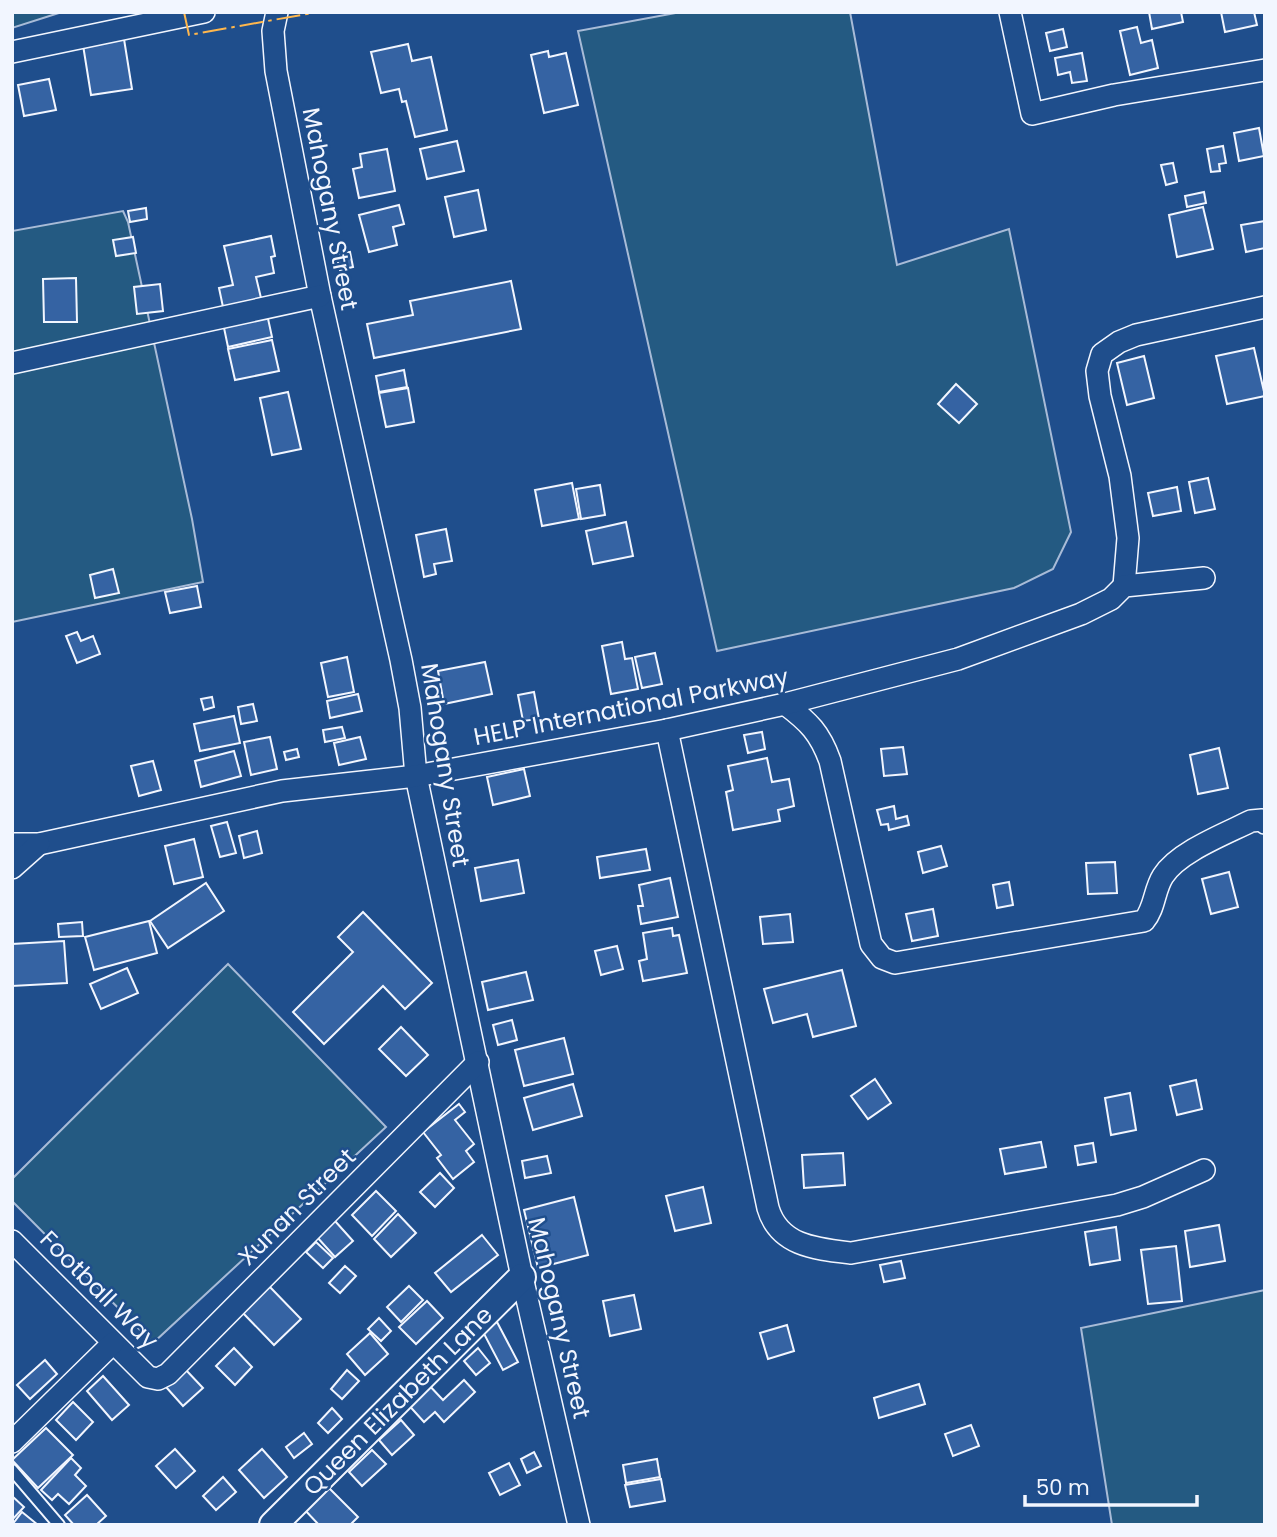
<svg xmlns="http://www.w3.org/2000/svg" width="1277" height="1537" viewBox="0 0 1277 1537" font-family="Poppins,sans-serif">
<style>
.green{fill:#245a82;stroke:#a8bbd7;stroke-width:2}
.building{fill:#3563a3;stroke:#f2f6ff;stroke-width:2}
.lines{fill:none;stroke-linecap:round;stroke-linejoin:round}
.service-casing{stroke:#f2f6ff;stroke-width:14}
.minor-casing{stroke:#f2f6ff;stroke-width:24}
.tertiary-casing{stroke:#f2f6ff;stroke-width:30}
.service{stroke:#1f4e8c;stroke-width:10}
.minor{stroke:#1f4e8c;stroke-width:21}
.tertiary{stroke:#1f4e8c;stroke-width:26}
.power{stroke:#ffb74d;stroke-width:2;stroke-dasharray:24 5 3.5 5;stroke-linecap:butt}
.labels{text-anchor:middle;stroke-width:5;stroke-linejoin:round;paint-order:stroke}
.street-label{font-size:24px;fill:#f2f6ff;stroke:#1f4e8c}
</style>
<rect width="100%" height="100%" fill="#1f4e8c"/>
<g class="green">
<path d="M12 12H62L12 28Z"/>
<path d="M681 12H850L897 265 1009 229 1071 532 1053 569 1014 588 717 651 578 31Z"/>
<path d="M123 211 128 222 192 519 203 582 12 622V231Z"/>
<path d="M228 964 386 1127 153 1343 12 1201V1179Z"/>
<path d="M1265 1290V1525H1112L1081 1328Z"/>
</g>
<g class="building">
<path d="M1149 12H1181L1183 22 1152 29Z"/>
<path d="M1221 12H1254L1257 25 1225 32Z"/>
<path d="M1137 27 1141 43 1152 40 1158 68 1130 75 1120 31Z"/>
<path d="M1063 29 1067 47 1050 51 1046 33Z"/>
<path d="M124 39 132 89 91 95 83 45Z"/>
<path d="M408 44 412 61 431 57 447 130 415 137 406 101 402 102 399 89 381 93 371 52Z"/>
<path d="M548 51 549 57 566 53 578 105 544 113 531 55Z"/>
<path d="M1082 53 1087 81 1072 83 1070 72 1058 75 1055 58Z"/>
<path d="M49 79 56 110 24 116 18 85Z"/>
<path d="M1259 128 1264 156 1239 161 1234 133Z"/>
<path d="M457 141 464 171 427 179 420 149Z"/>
<path d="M1223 146 1226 163 1219 164 1220 171 1211 172 1207 149Z"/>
<path d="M387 149 395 191 359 198 353 169 362 167 360 154Z"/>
<path d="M1173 163 1177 182 1166 185 1161 165Z"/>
<path d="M478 190 486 230 454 237 445 197Z"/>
<path d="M1204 192 1206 203 1187 207 1185 196Z"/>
<path d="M399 205 404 224 393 227 397 245 369 252 359 215Z"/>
<path d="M1203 207 1213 249 1177 257 1169 215Z"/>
<path d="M146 208 147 219 130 222 128 211Z"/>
<path d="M1265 221V248L1246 252 1241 225Z"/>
<path d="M271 236 275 256 271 257 274 273 256 277 261 298 223 307 219 288 233 285 224 246Z"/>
<path d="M133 237 136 253 116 256 113 240Z"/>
<path d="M350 252 353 267 340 270 336 255Z"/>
<path d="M76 278 77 322H44L43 279Z"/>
<path d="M511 281 521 329 374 358 367 324 413 315 410 301Z"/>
<path d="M160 284 163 311 137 314 134 287Z"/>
<path d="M267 314 272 337 228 347 223 323Z"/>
<path d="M272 340 279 371 235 380 228 349Z"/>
<path d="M1254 348 1265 396 1227 404 1216 356Z"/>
<path d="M1144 356 1154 398 1127 405 1117 363Z"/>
<path d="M404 370 407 387 379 392 376 376Z"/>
<path d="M956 384 977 404 959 423 938 404Z"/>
<path d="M408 388 414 422 386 427 379 393Z"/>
<path d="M288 392 301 449 272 455 260 398Z"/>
<path d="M1208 478 1215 509 1195 513 1189 482Z"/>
<path d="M572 483 579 519 542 526 535 490Z"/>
<path d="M600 485 605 515 581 519 576 489Z"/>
<path d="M1177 487 1181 511 1153 516 1148 493Z"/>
<path d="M626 522 633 556 593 564 586 531Z"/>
<path d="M446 529 452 561 434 564 436 574 424 577 416 535Z"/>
<path d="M113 569 119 593 95 598 90 575Z"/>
<path d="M197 586 201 607 170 613 165 592Z"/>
<path d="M77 632 81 641 93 636 100 654 77 663 66 636Z"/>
<path d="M622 642 625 659 632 658 638 689 611 694 602 646Z"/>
<path d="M655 653 662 684 642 688 635 657Z"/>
<path d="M347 657 354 692 328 697 321 663Z"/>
<path d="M485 662 492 694 444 704 438 671Z"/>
<path d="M534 692 539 719 523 721 518 695Z"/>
<path d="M358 694 362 711 330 718 327 701Z"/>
<path d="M212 697 214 707 204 710 201 699Z"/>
<path d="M253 704 257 721 241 724 238 707Z"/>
<path d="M234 716 240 743 200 751 194 724Z"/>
<path d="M342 727 345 738 325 742 323 730Z"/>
<path d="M762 732 765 749 748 753 744 735Z"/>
<path d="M270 737 277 769 251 775 244 742Z"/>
<path d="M360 737 366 759 339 765 334 743Z"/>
<path d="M903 747 907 774 884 776 881 749Z"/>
<path d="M1219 748 1228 788 1198 794 1190 755Z"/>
<path d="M297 749 299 757 286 760 284 752Z"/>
<path d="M234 751 241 776 201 787 195 761Z"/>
<path d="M767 758 772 782 789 779 794 806 778 810 780 821 733 830 726 792 733 790 728 766Z"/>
<path d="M153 761 161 790 139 796 131 766Z"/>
<path d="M524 769 530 796 493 805 487 777Z"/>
<path d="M894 806 896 819 907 816 909 825 889 830 888 824 881 825 877 810Z"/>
<path d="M227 822 236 853 220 857 211 826Z"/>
<path d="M257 831 262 853 244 858 239 836Z"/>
<path d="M194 839 203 877 174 884 165 846Z"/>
<path d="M941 846 947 866 923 873 918 852Z"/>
<path d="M646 849 650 870 600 878 597 857Z"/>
<path d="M518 860 524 893 481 901 475 868Z"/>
<path d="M1115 862 1117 893 1088 894 1086 863Z"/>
<path d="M1229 872 1238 907 1211 914 1202 879Z"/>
<path d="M670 878 678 917 641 924 638 906H643L639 885Z"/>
<path d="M1009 882 1013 905 997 908 993 885Z"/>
<path d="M206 883 224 911 168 948 150 921Z"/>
<path d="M933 909 938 936 912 941 906 914Z"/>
<path d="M363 912 432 983 405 1009 383 986 324 1044 293 1012 353 952 338 937Z"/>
<path d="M790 914 793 942 763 944 760 917Z"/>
<path d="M149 921 157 953 94 970 85 937Z"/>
<path d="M82 922 83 936 59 937 58 924Z"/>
<path d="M672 928 673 936 679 935 687 973 643 981 639 961 647 959 643 933Z"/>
<path d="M64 941 67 983 12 986V944Z"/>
<path d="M617 946 623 969 601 975 595 951Z"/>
<path d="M127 968 138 993 101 1009 90 984Z"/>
<path d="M842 970 856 1026 813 1037 807 1014 773 1023 764 989Z"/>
<path d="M526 972 533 1000 488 1010 482 982Z"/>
<path d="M512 1020 517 1040 498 1045 493 1025Z"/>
<path d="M401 1027 428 1055 406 1076 379 1049Z"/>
<path d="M564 1038 573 1074 524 1086 515 1050Z"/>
<path d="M875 1079 891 1103 868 1119 851 1096Z"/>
<path d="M1196 1080 1202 1109 1177 1115 1170 1086Z"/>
<path d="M573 1084 582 1116 533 1130 524 1098Z"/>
<path d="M1130 1093 1136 1130 1111 1135 1105 1098Z"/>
<path d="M459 1104 465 1112 455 1120 474 1144 466 1151 474 1162 453 1179 437 1158 441 1155 423 1132Z"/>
<path d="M1041 1142 1046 1167 1005 1174 1000 1149Z"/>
<path d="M1093 1143 1096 1162 1078 1165 1075 1146Z"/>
<path d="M843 1153 845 1185 804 1188 802 1155Z"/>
<path d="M547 1156 551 1173 525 1178 522 1161Z"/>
<path d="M440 1173 454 1188 435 1207 420 1192Z"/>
<path d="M703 1187 711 1223 675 1231 666 1196Z"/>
<path d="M376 1191 396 1211 372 1236 352 1215Z"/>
<path d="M574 1197 588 1255 538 1268 524 1210Z"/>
<path d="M398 1214 416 1233 391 1257 374 1239Z"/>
<path d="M335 1221 353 1241 335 1257 317 1237Z"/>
<path d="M1219 1225 1225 1261 1190 1267 1185 1231Z"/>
<path d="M1116 1227 1120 1260 1090 1265 1085 1232Z"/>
<path d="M482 1235 498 1255 451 1292 435 1273Z"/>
<path d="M316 1242 333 1258 323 1268 306 1252Z"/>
<path d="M1176 1246 1182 1301 1148 1304 1141 1250Z"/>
<path d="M901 1261 905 1278 884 1282 880 1265Z"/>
<path d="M345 1266 356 1276 340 1293 329 1283Z"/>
<path d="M268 1285 301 1319 274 1345 241 1311Z"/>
<path d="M409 1286 423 1300 401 1322 387 1307Z"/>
<path d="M634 1295 641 1329 610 1336 603 1301Z"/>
<path d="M427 1301 443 1318 416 1344 399 1327Z"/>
<path d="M379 1318 391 1331 381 1341 368 1329Z"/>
<path d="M497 1322 518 1362 503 1370 482 1330Z"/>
<path d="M787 1325 794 1351 768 1359 760 1333Z"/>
<path d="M370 1333 388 1354 365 1375 347 1354Z"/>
<path d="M234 1348 252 1367 235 1385 216 1366Z"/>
<path d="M478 1348 490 1363 476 1375 464 1361Z"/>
<path d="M45 1360 57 1374 30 1399 17 1385Z"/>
<path d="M185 1369 203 1388 183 1406 166 1387Z"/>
<path d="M347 1370 359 1381 342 1399 331 1389Z"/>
<path d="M103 1376 129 1405 112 1420 87 1391Z"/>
<path d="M464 1380 475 1392 444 1422 435 1412 424 1422 405 1401 426 1382 443 1400Z"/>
<path d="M919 1384 925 1404 879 1418 874 1398Z"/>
<path d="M73 1402 93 1422 76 1440 56 1420Z"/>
<path d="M332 1408 342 1419 328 1433 318 1423Z"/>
<path d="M401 1420 414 1435 392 1455 379 1440Z"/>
<path d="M971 1425 979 1446 953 1456 945 1434Z"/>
<path d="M46 1428 73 1455 38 1488 12 1460Z"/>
<path d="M304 1433 312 1444 294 1458 286 1447Z"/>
<path d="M175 1449 195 1471 176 1488 156 1466Z"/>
<path d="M262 1449 287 1477 264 1498 239 1470Z"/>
<path d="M372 1450 386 1464 362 1486 349 1472Z"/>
<path d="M534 1452 541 1466 527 1473 521 1459Z"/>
<path d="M71 1458 81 1468 75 1475 86 1486 69 1504 58 1494 52 1500 41 1490Z"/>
<path d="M657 1459 660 1477 626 1483 623 1465Z"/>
<path d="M509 1463 520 1485 500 1495 489 1473Z"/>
<path d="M223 1477 236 1492 216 1510 203 1496Z"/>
<path d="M661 1479 665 1501 630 1507 625 1485Z"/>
<path d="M325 1484 358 1517 350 1525H319L302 1507Z"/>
<path d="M87 1495 106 1516 96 1525H74L65 1515Z"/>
<path d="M12 1496 24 1507 12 1520Z"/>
<path d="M22 1512 38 1525H12Z"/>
</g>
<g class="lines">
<g class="service-casing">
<path id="service" d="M12 1470 59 1525"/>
</g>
<g class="minor-casing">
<g id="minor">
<path d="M277 12 273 31 276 71 320 296 401 660 410 708 416 776 522 1277 579 1525"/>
<path d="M1010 12 1032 114 1114 95 1265 70"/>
<path d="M12 52 204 12"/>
<path d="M12 363 320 296"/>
<path d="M1124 586 1128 538 1120 476 1100 396 1097 371 1102 354 1119 342 1136 335 1265 307"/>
<path d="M785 704C809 722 820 733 830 761L871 944 882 958 895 963 1144 921C1155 908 1154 890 1163 876 1178 852 1225 834 1251 821L1262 820 1265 823"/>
<path d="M667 730 768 1208C779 1246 816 1249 851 1253L1117 1205 1143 1197 1204 1170"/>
<path d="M12 844H39L282 791 416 776 667 730 785 704 958 659 1081 614 1111 599 1124 586 1204 578"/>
<path d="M12 868 39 844"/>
<path d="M12 1241 148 1377 158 1379 168 1374 478 1062"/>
<path d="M12 1442 113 1343"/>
</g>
</g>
<g class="tertiary-casing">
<path id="tertiary" d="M273 1525 522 1277"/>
</g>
<use href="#service" class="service"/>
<use href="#minor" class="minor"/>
<use href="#tertiary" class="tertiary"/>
<path class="power" d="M184 12 189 35 318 12"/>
</g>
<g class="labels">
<g class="street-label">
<text transform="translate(330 209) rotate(79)" y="8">Mahogany Street</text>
<text transform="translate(631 707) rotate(-11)" y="8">HELP International Parkway</text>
<text transform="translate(445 765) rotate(81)" y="8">Mahogany Street</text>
<text transform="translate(297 1207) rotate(-45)" y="8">Xunan Street</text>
<text transform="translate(99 1290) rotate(45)" y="8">Football Way</text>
<text transform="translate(559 1318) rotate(77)" y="8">Mahogany Street</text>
<text transform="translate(398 1401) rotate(-45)" y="8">Queen Elizabeth Lane</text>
</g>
</g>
<rect width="1277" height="1537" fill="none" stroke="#f2f6ff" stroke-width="28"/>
<path d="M1025 1495v10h172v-10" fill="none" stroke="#f2f6ff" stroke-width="3.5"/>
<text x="1036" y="1495" font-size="21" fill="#f2f6ff" stroke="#1f4e8c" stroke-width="5" paint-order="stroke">50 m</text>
</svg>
